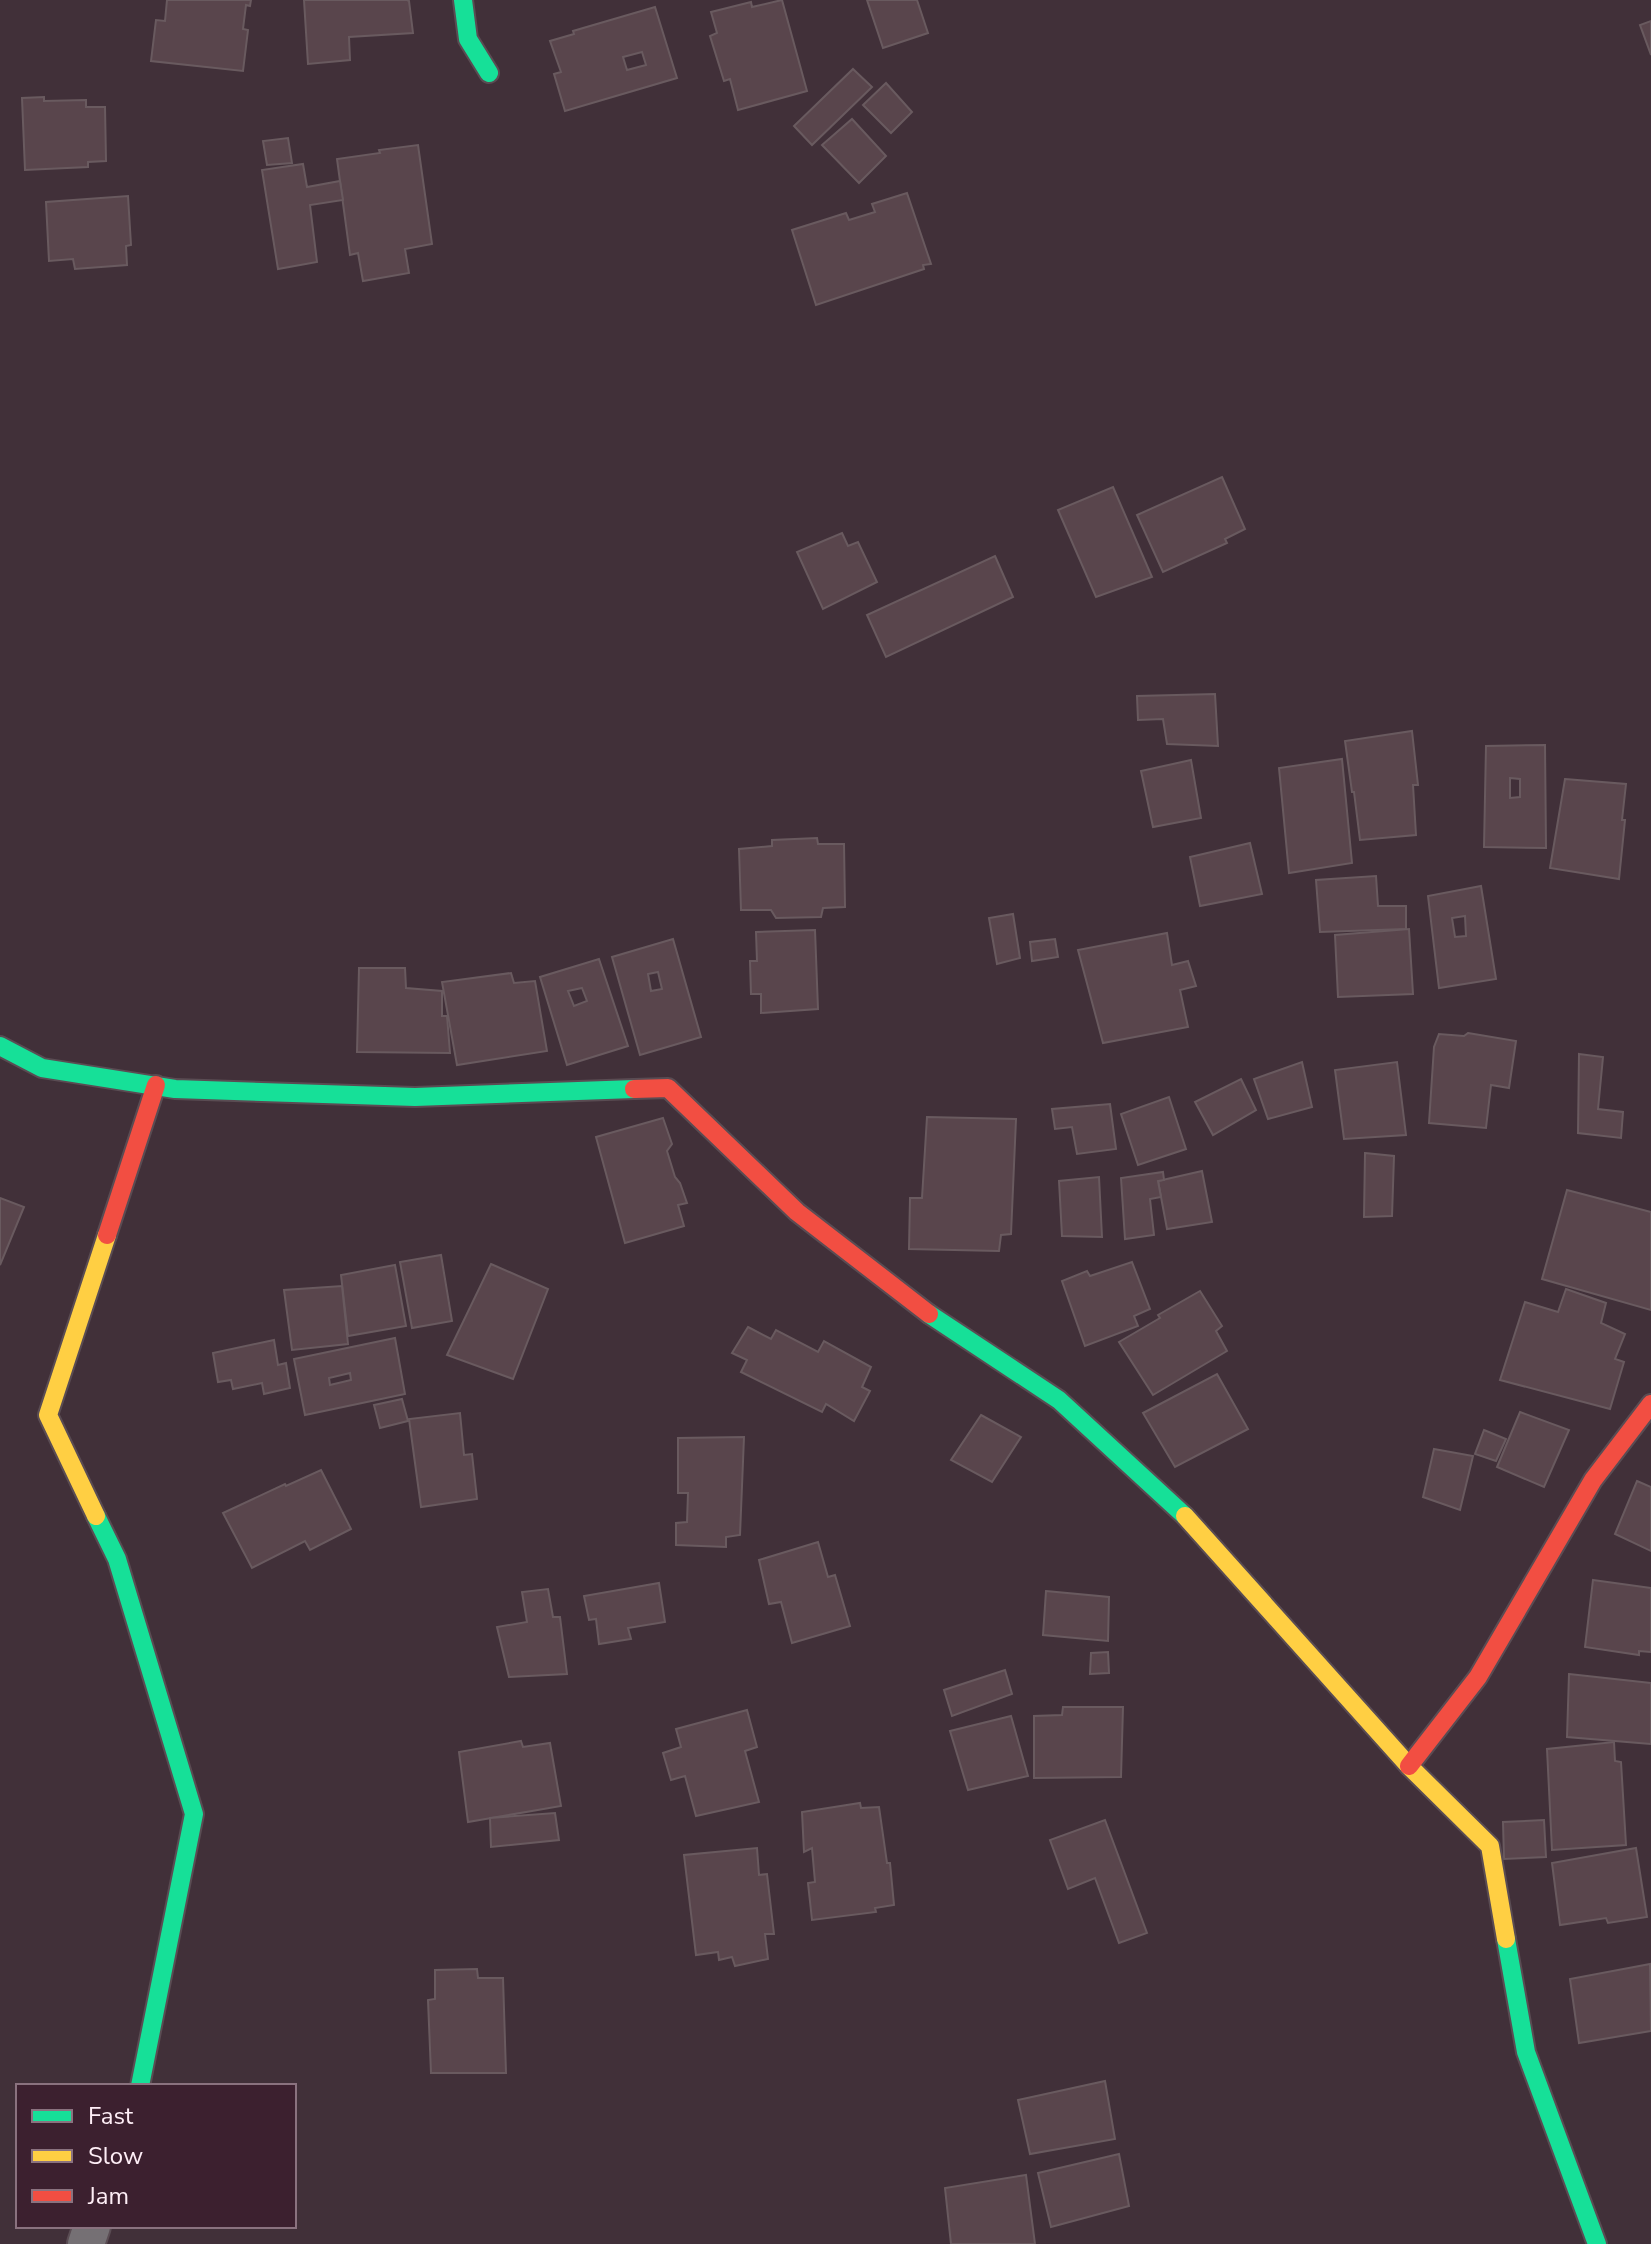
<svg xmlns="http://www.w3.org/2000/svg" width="1651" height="2244" viewBox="0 0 1651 2244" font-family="'Nunito Sans',sans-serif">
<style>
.building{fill:#59454c;stroke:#695a5f;stroke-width:2;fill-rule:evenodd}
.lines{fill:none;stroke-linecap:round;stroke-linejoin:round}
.street-casing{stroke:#5a4c53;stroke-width:40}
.fast-casing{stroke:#5a4c53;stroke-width:22}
.slow-casing{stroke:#5a4c53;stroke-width:22}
.jam-casing{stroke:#5a4c53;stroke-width:22}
.street{stroke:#757074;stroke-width:36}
.fast{stroke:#16e098;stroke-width:18}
.slow{stroke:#ffcf43;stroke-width:18}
.jam{stroke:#f24e42;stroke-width:18}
</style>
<rect width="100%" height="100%" fill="#413039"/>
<g class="building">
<path d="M167 0H251L250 6 246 5 243 29 248 30 243 71 151 61 156 20 165 21Z"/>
<path d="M304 0H407L409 1 413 33 349 37 350 60 308 64Z"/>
<path d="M782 0 807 91 738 110 730 79 724 81 710 36 717 33 711 12 751 2 752 7Z"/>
<path d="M867 0H917L928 33 883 48Z"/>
<path d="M655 7 677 78 565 111 554 74 561 72 550 41 574 34 573 31ZM642 52 646 65 627 70 623 57Z"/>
<path d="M1651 21V55L1640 25Z"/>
<path d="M853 69 872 87 812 145 794 126Z"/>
<path d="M886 83 912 112 891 133 863 105Z"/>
<path d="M44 97V101L86 100V107H105L106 161 88 162V167L25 170 22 98Z"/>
<path d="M852 119 886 156 859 183 822 145Z"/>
<path d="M288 138 292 163 267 165 263 141Z"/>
<path d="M418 145 432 244 405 249 409 273 363 281 358 253 350 255 337 159 380 153 379 150Z"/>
<path d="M303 164 307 187 340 181 343 200 310 205 317 262 278 269 262 170Z"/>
<path d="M907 193 931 264 923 265 924 269 816 305 792 230 846 213 849 220 875 212 872 204Z"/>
<path d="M128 196 131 245 126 246 127 265 75 269 73 259 49 261 46 202Z"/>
<path d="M1222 477 1245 529 1225 539 1227 543 1163 572 1137 515Z"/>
<path d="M1113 487 1152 577 1096 597 1058 510Z"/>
<path d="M842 533 848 546 858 542 877 582 823 609 797 552Z"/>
<path d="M995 556 1013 597 886 657 867 615Z"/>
<path d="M1215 694 1218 746 1167 744 1163 719 1138 720 1137 696Z"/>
<path d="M1412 731 1418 785H1413L1416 835 1360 840 1354 792H1352L1345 741Z"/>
<path d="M1545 745 1546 848 1484 847 1486 746ZM1510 778 1520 779V797L1510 798Z"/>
<path d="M1342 759 1352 863 1289 873 1279 768Z"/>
<path d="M1191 760 1201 818 1153 827 1141 771Z"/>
<path d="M1565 779 1626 784 1622 820H1625L1619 879 1550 868Z"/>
<path d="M817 838 818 844H844L845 907 823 908 821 917 776 918 771 910H741L739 849 772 846V840Z"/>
<path d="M1250 843 1262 894 1200 906 1190 857Z"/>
<path d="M1376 876 1378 906H1406V929L1320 932 1316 880Z"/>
<path d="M1481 886 1496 979 1439 988 1428 896ZM1465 916 1466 936 1455 937 1452 918Z"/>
<path d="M1013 914 1020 958 997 964 989 918Z"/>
<path d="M1409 929 1413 994 1338 997 1335 935Z"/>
<path d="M815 930 818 1009 761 1013V994H751L750 961H757L756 932Z"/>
<path d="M1167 933 1172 965 1188 961 1196 986 1180 990 1188 1027 1103 1043 1078 950Z"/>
<path d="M673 939 701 1037 640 1055 612 957ZM658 972 662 989 651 991 648 974Z"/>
<path d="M1055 939 1058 957 1032 961 1030 942Z"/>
<path d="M599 959 628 1046 567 1065 540 977ZM582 988 587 1001 574 1006 568 991Z"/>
<path d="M359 968H405L406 988 442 991V1016H447L450 1053 357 1052Z"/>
<path d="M511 973 514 983 535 981 547 1051 457 1065 442 982Z"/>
<path d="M1468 1033 1516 1041 1509 1088 1491 1085 1486 1128 1429 1123 1434 1047 1439 1034 1464 1036Z"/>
<path d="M1579 1054 1603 1057 1598 1109 1623 1112 1621 1138 1578 1133Z"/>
<path d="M1302 1062 1312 1107 1268 1119 1254 1079Z"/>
<path d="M1397 1062 1406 1135 1344 1139 1335 1070Z"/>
<path d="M1241 1079 1256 1110 1213 1135 1195 1102Z"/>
<path d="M1169 1097 1186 1149 1138 1165 1121 1114Z"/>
<path d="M1110 1104 1116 1149 1077 1154 1072 1127 1055 1129 1052 1109Z"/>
<path d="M927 1117 1016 1119 1011 1234 1001 1235 999 1251 909 1249 910 1198H922Z"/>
<path d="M663 1118 672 1144 667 1151 675 1177 680 1183 687 1203 678 1205 684 1226 625 1243 596 1137Z"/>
<path d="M1365 1153 1394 1156 1392 1216 1364 1217Z"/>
<path d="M1202 1171 1212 1222 1167 1229 1158 1181Z"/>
<path d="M1163 1172 1164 1180 1158 1181 1161 1197 1150 1199 1154 1235 1125 1239 1121 1178Z"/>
<path d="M1099 1177 1102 1237 1062 1236 1059 1181Z"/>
<path d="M1567 1190 1651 1212V1310L1542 1279Z"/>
<path d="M0 1198 24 1207 0 1265Z"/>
<path d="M441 1255 452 1321 412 1328 400 1262Z"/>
<path d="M1132 1262 1150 1309 1134 1316 1138 1326 1085 1346 1062 1281 1087 1271 1090 1276Z"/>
<path d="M491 1264 548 1289 513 1379 447 1355Z"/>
<path d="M395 1265 406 1326 348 1336 341 1275Z"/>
<path d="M342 1286 348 1344 292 1350 284 1290Z"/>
<path d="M1566 1289 1606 1303 1601 1323 1625 1334 1615 1359 1624 1362 1610 1409 1500 1380 1525 1302 1558 1312Z"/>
<path d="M1200 1291 1222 1326 1216 1331 1227 1351 1153 1395 1119 1342 1160 1318 1158 1315Z"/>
<path d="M748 1327 771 1339 776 1330 818 1352 824 1341 871 1367 862 1387 870 1391 854 1421 826 1404 822 1412 741 1372 747 1360 732 1353Z"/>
<path d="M395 1338 405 1394 305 1415 294 1359ZM350 1373 351 1380 330 1385 329 1378Z"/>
<path d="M274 1340 278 1365 286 1363 290 1388 264 1394 262 1383 233 1389 231 1380 218 1382 213 1353Z"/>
<path d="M1217 1374 1248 1429 1175 1467 1143 1413Z"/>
<path d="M402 1399 408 1421 380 1428 374 1405Z"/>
<path d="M1520 1412 1569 1430 1544 1487 1497 1467Z"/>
<path d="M460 1413 464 1455 472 1454 477 1499 421 1507 409 1419Z"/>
<path d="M981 1415 1021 1437 992 1482 951 1460Z"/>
<path d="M1484 1430 1506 1439 1496 1461 1475 1454Z"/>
<path d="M744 1437 740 1535 726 1537V1547L676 1545V1523L687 1522 688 1493H678V1438Z"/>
<path d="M1434 1449 1473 1456 1460 1510 1423 1497Z"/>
<path d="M321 1470 351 1529 310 1550 305 1541 252 1568 223 1513 285 1484 286 1486Z"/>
<path d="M1637 1481 1651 1487V1551L1615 1534Z"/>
<path d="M818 1542 828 1577 835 1575 850 1626 792 1643 781 1602 769 1604 759 1560Z"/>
<path d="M1593 1580 1651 1588V1652L1639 1651V1655L1585 1647Z"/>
<path d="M659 1583 665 1622 628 1628 631 1639 599 1644 596 1619 589 1620 584 1596Z"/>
<path d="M548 1589 553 1617H560L567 1674 509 1677 497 1627 527 1622 522 1592Z"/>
<path d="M1046 1591 1109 1597 1108 1641 1043 1635Z"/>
<path d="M1108 1652 1109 1673 1090 1674 1091 1653Z"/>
<path d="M1005 1670 1012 1694 952 1716 944 1690Z"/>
<path d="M1569 1674 1651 1683V1744L1567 1737Z"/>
<path d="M1063 1707H1123L1121 1777 1034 1778V1716L1062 1715Z"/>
<path d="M747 1710 757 1747 745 1751 759 1802 696 1816 685 1776 671 1780 663 1753 681 1747 676 1729Z"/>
<path d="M1011 1716 1028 1776 968 1790 950 1731Z"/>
<path d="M521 1741 523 1747 550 1743 561 1806 468 1822 459 1752Z"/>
<path d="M1614 1742 1615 1761 1621 1762 1626 1845 1552 1850 1547 1749Z"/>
<path d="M860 1803 861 1808 879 1807 887 1863H890L894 1905 875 1908 876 1912 812 1920 808 1883 815 1882 812 1848 804 1852 802 1812Z"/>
<path d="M555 1813 559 1840 491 1847 490 1818Z"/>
<path d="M1105 1820 1147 1933 1119 1943 1095 1878 1068 1889 1050 1840Z"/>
<path d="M1544 1820 1546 1857 1504 1859 1503 1822Z"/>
<path d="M757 1848 759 1875 767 1874 774 1934H765L768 1959 735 1966 732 1957 719 1960 718 1952 696 1955 684 1855Z"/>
<path d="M1636 1848 1647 1917 1608 1923 1606 1918 1560 1925 1552 1863Z"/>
<path d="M1650 1964 1651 2031 1579 2043 1570 1979Z"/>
<path d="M477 1969 478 1978H503L506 2073H431L428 2000 435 1999V1970Z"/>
<path d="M1105 2081 1115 2139 1030 2154 1018 2100Z"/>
<path d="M1119 2154 1129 2206 1051 2227 1038 2173Z"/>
<path d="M1026 2175 1035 2244H951L945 2188Z"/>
</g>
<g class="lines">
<g class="street-casing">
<path id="street" d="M86 2244 92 2226"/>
</g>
<g class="fast-casing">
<g id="fast">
<path d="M463 0 468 39 489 73"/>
<path d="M0 1046 42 1068 175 1089 415 1097 634 1089"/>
<path d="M929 1314 1059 1400 1185 1516"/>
<path d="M96 1516 117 1559 194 1814 140 2086"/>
<path d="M1506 1939 1526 2052 1597 2244"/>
</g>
</g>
<g class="slow-casing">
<g id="slow">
<path d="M96 1516 48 1415 107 1235"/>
<path d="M1185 1516 1409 1766 1490 1846 1506 1939"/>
</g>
</g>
<g class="jam-casing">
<g id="jam">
<path d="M634 1089 668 1088 797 1212 929 1314"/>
<path d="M107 1235 156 1085"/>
<path d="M1409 1766 1478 1677 1593 1480 1651 1404"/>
</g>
</g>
<use href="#street" class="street"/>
<use href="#fast" class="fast"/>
<use href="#slow" class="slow"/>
<use href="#jam" class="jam"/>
</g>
<rect x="16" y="2084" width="280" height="144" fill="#3c202f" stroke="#8a727f" stroke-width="2"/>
<rect x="32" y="2110" width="40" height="12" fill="#16e098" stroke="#8a727f" stroke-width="2"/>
<text x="88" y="2124" font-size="24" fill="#feeef6">Fast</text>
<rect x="32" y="2150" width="40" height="12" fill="#ffcf43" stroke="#8a727f" stroke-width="2"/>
<text x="88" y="2164" font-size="24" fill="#feeef6">Slow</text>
<rect x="32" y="2190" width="40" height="12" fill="#f24e42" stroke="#8a727f" stroke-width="2"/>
<text x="88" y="2204" font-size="24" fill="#feeef6">Jam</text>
</svg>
